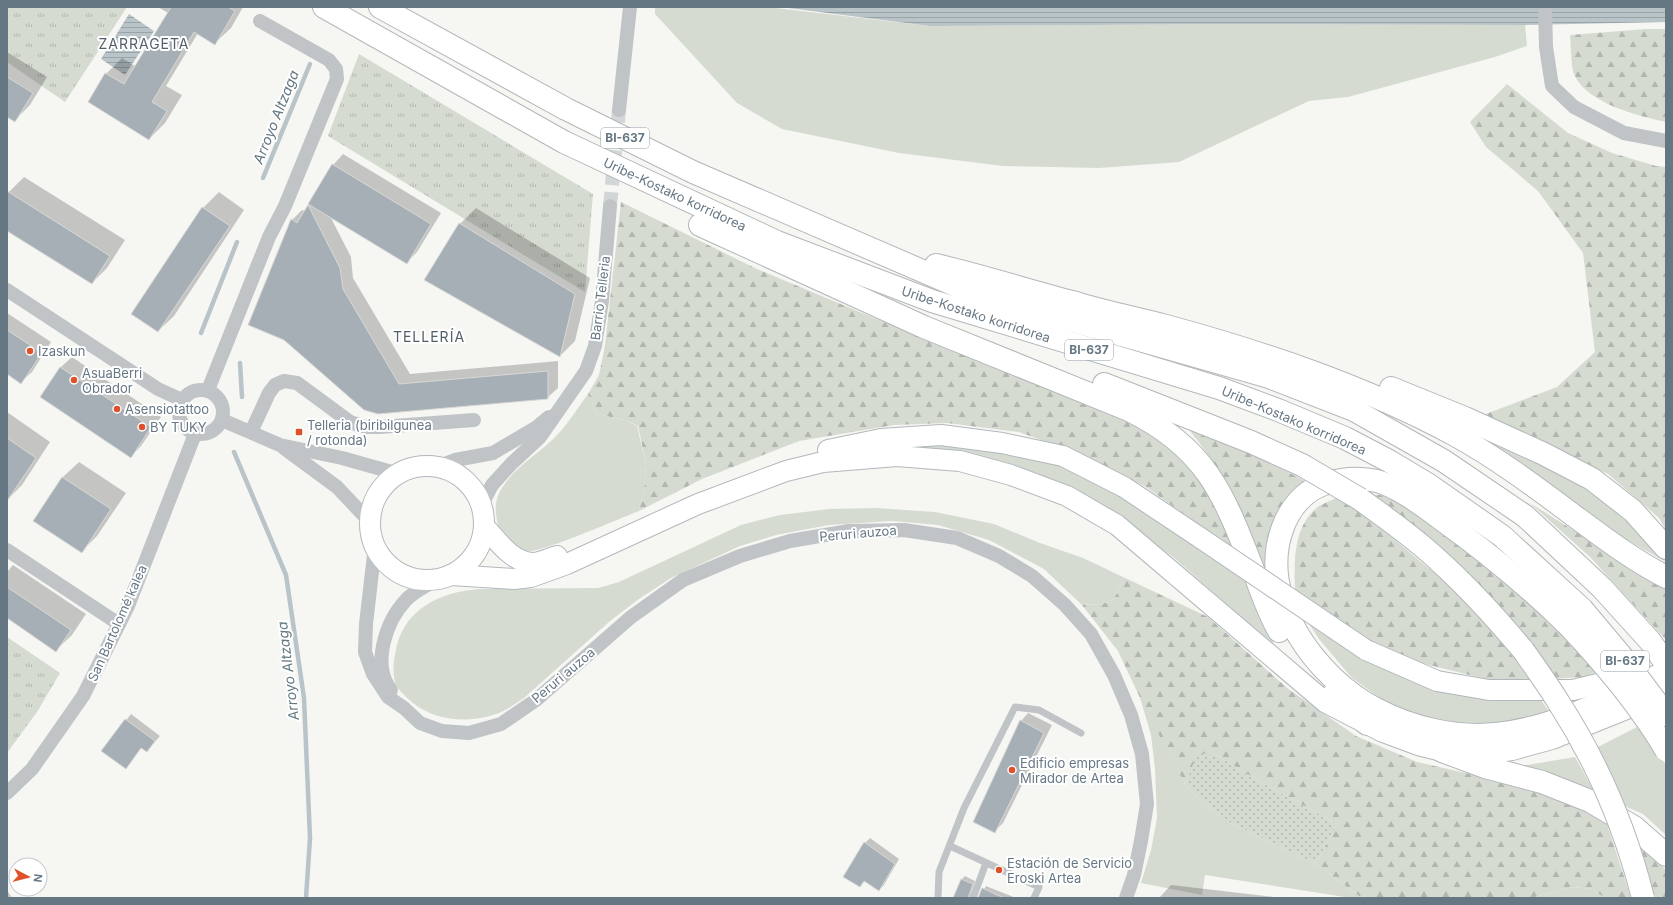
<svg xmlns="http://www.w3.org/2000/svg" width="1673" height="905" viewBox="0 0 1673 905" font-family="Inter,sans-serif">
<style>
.grass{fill:#d6dbd2}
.forest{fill:url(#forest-firs)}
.park{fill:url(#park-tufts)}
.garden{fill:url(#garden-dots)}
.water{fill:url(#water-rules)}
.shadow{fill:#0003}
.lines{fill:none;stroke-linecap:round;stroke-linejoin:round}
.stream{stroke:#b8c4c8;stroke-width:4.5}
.building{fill:#a6afb5;stroke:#d8d8d6}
.street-tunnel{stroke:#d2d6d7;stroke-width:14;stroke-dasharray:14 7;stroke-linecap:butt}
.secondary-casing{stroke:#b2b8bc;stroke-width:22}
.highway-casing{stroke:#b3b7ba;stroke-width:24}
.lane{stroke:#c0c4c7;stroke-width:7}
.street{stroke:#c0c4c7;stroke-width:14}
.secondary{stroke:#fff;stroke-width:20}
.highway{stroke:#fff;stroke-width:22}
.secondary-bridge-casing{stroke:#b2b8bc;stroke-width:22;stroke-linecap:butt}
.highway-bridge-casing{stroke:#b3b7ba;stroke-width:24;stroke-linecap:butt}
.secondary-bridge{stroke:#fff;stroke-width:20}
.highway-bridge{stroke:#fff;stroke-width:22}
.poi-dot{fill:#df512b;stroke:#fff;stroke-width:1.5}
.labels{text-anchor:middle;stroke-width:4;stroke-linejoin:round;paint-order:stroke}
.shield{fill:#fff;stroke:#94a0a9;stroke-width:1}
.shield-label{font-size:12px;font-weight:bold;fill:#667784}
.street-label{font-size:13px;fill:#667784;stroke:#fff}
.poi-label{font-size:13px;fill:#667784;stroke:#fff;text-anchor:start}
.neighbourhood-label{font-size:14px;letter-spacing:1px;fill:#546069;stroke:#fff}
.water-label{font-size:14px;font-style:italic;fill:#627880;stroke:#fff}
</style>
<defs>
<pattern id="forest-firs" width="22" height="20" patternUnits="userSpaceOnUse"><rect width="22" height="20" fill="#d6dbd2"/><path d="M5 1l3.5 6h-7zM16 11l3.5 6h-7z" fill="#b1b6b0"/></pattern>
<pattern id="park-tufts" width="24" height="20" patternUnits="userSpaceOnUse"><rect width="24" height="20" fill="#d6dbd2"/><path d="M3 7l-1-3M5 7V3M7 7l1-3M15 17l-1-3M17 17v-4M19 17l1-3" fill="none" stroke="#b1b6b0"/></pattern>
<pattern id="garden-dots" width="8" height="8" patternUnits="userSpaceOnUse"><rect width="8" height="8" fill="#d6dbd2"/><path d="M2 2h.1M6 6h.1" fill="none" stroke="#b1b6b0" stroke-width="1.8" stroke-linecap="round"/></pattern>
<pattern id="water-rules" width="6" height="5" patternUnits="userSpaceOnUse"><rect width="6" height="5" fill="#b8c4c8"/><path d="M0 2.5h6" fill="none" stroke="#99a4a8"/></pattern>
</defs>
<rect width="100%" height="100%" fill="#f6f6f3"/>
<g class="grass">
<path d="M655 7H767L930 26 1230 24 1525 25 1527 46 1495 57 1348 97 1309 101 1179 162 1099 168 1003 166 899 153 782 129 737 103 655 14Z"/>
<path d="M588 394 597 414 625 420 637 426 646 464 644 491 639 511C620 518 542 553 527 551 517 549 501 535 498 525 495 512 494 500 502 488 516 465 542 452 559 433 570 421 578 407 588 394Z"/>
<path d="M1452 421 1597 490 1638 525 1666 562 1624 538Z"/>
<path d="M945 441 1059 461 1129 498 1250 584 1275 647 1173 557 1113 514 891 447Z"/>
<path d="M876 508 935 512 994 524 1040 543 1083 558 1123 577C1115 605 1110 604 1082 605L1044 569 989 540 938 525 892 521 829 525 776 535 740 546 671 578 639 599 610 621 524 698C519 701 514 705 509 708 481 724 439 724 413 703 407 698 398 690 395 683 393 674 393 664 395 655 401 610 439 592 480 589L598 588 619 582 741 525 780 515 829 509Z"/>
<path d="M1305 618 1463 694 1508 701 1541 700 1552 716 1461 729 1394 708 1352 678 1319 639Z"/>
<path d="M1138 691 1185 784 1205 804 1231 823 1316 864 1359 896 1373 898H1351L1205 875 1202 895 1141 883 1151 850 1157 818 1155 769 1151 735Z"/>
<path d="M1639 726 1666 765V835L1643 814 1620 804 1594 749Z"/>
<path d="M1575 757 1596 795 1521 766Z"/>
<path d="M1572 887 1590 889 1606 898H1531Z"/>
</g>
<g class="forest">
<path d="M1646 29H1666V122C1638 116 1586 103 1574 74 1571 67 1571 44 1570 35Z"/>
<path d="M1507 84 1568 133 1612 153 1656 166 1666 167V530L1659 518 1608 474 1478 417 1557 387 1595 352 1583 253 1538 191 1486 147 1470 122Z"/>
<path d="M621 202 757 269 936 344 1125 419 1168 444 1195 468 1237 552 1146 487 1088 457 1019 432 947 423 894 425 799 441 702 479 639 511 644 491 646 464 638 426 625 420 597 414 588 394 599 375 605 345Z"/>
<path d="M1190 431 1197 432 1255 455 1311 484 1275 574 1266 570C1245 522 1224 472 1190 431Z"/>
<path d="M1365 495H1380L1412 508 1547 612 1597 672 1584 677 1552 679Z"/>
<path d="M1336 498 1364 514 1458 593 1502 642 1532 683 1490 680 1421 663 1371 641 1345 626 1295 590C1294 562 1293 525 1319 506 1324 503 1331 501 1336 498Z"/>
<path d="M1530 503 1651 579 1666 587V640L1591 558Z"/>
<path d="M1123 577 1208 617 1287 688 1356 736 1417 762 1479 776 1555 796 1605 818 1631 898H1606L1590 889 1572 887 1531 898H1373L1359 896 1316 864 1337 824 1262 783 1216 755 1198 754 1185 784 1166 747 1151 721 1118 651 1082 605C1110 604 1115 605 1123 577Z"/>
<path d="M1633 839 1654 857 1666 870V898H1650Z"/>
</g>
<g class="park">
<path d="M7 7H127L65 102 7 62Z"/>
<path d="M359 54 593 194 585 292 328 136Z"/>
<path d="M7 637 60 673 37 712 7 753Z"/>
</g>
<path class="garden" d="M1198 753 1216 755 1262 783 1337 824 1316 864 1231 823 1205 804 1185 784Z"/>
<g class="water">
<path d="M780 7H1666V22L1525 25 1230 24 930 26Z"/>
<path d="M129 14 154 31 125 75 101 59Z"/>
</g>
<g class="shadow">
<path d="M158 7H243L231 28 215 43 198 33 166 86 182 95 165 123 149 139 106 74 122 58 135 66 168 13Z"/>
<path d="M7 52 47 77 30 105 15 120 7 116Z"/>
<path d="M343 154 441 213 417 252 406 263 330 216 351 257 353 278 410 374 558 361V388L547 398 379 413 292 220 302 210 305 211 333 165Z"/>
<path d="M24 177 125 240 107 268 92 283 7 230V194Z"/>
<path d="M219 192 244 210 174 316 158 331 203 208Z"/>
<path d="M476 208 590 278 575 341 560 356 460 224Z"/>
<path d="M7 313 51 342 32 372 21 382 7 373Z"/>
<path d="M72 357 161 417 141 446 131 456 42 397 61 367Z"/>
<path d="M7 412 50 442 22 485 7 500Z"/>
<path d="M79 462 126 493 97 536 81 552 35 520 63 477Z"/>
<path d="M13 565 86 614 72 635 56 650 7 617V572Z"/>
<path d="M1028 713 1052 725 1003 823 995 831 1021 721Z"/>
<path d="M131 714 160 736 147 751 142 747 126 768 103 751Z"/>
<path d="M870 838 899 859 884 885 879 890 865 881 860 886 865 843Z"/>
<path d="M965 876 975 881 971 893 973 898H954L962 879Z"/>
<path d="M1171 885 1282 898H1159Z"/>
<path d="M986 886 1016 898H979Z"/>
<path d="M7 890 12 898H7Z"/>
</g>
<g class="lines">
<g class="stream">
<path d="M263 178 310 64"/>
<path d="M201 333 237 242"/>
<path d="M240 363 242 397"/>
<path d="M234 452 286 575 304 698 310 838 306 898"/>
</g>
</g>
<g class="building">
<path d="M171 7H228L235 11 215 45 194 32 152 102 167 111 149 140 88 102 105 73 124 84Z"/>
<path d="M7 77 33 93 15 122 7 117Z"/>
<path d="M332 164 431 224 407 264 308 204Z"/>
<path d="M7 191 110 256 92 284 7 231Z"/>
<path d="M308 205 340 268 343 289 399 384 548 371V399L378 414 364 410 284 340 248 325 291 219 297 223Z"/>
<path d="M202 207 230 226 158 332 131 314Z"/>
<path d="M459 223 575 294 560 357 424 280Z"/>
<path d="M7 330 42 353 21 384 7 374Z"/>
<path d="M60 367 151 427 131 458 40 397Z"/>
<path d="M7 438 36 458 7 501Z"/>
<path d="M62 477 111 509 82 553 33 521Z"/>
<path d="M7 587 71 630 56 652 7 618Z"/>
<path d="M125 719 155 741 147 752 141 748 126 769 101 751Z"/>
<path d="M1020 720 1044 733 995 833 973 822Z"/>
<path d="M864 842 895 864 879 891 864 881 860 887 843 877Z"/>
<path d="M961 879 973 884 968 898H953Z"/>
<path d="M982 888 1004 898H978Z"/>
</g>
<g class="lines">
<path class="street-tunnel" d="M610 206 619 110"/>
<g class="secondary-casing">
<g id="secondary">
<path d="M828 450 881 439 941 435 1002 443 1063 456 1124 487 1202 539"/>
<circle cx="427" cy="523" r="57"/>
<path d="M484 526C497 540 511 562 533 563 540 563 550 558 557 556"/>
<path d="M451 575 514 579 531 577 567 564 698 504 786 471 823 462 897 456 960 461 1011 475 1067 496 1117 525 1325 702 1383 732 1418 745 1442 751 1463 753H1490L1512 750 1552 739 1666 693"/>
<path d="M1366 650 1437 681 1489 690H1573L1631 676"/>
</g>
</g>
<g class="highway-casing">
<g id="highway">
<path d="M324 7 564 142 777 242 932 301 1219 388 1278 410 1345 438 1389 461 1429 485 1502 536 1582 609"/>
<path d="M380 7 566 109 693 172 971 292 1269 377 1354 410 1444 461 1525 516 1602 588 1650 641 1666 664"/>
<path d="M700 225 924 327 1129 410C1207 448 1224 495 1254 572 1261 591 1268 612 1279 631"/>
<path d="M936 265C983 276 1029 291 1076 303 1105 312 1136 318 1166 326 1265 353 1364 386 1455 435 1495 457 1533 485 1569 512 1600 535 1631 559 1666 577"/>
<path d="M1104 384 1251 442 1302 465"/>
<path d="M1391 388 1465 418 1544 454 1592 479 1633 511 1666 548"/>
<path d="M1360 499C1387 519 1415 538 1439 561 1469 588 1497 619 1523 650"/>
<path d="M1567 624C1527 585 1487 552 1441 519 1422 505 1400 488 1377 481 1360 477 1340 479 1324 484 1304 491 1290 508 1283 527 1256 597 1316 678 1376 709 1412 728 1455 738 1496 734 1556 728 1612 697 1666 672"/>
<path d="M1333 695 1367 724"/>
<path d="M1442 751 1485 767 1542 782 1590 801 1634 827 1666 855"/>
</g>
</g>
<g class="lane">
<path d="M950 846 1039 887 1034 898"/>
<path d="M938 898 939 872 964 808 1015 707 1039 710 1081 733"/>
<path d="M973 898 986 863"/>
</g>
<g class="street">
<path d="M1545 7 1546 47 1552 86 1574 107 1624 133 1666 141"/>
<path d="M619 110 630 7"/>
<path d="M7 290 158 389 182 400"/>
<circle cx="201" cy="412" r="22"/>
<path d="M208 390 269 237 285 206 337 79 336 69 329 60 260 21"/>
<path d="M222 420 280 445 342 458 399 474"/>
<path d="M251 432 269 393 275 385 284 381 297 383 350 422 365 427H380L474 420"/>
<path d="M284 448 337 487 370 522"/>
<path d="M436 467 455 460 493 453 537 427 549 417"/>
<path d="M481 506 492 485 512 463 540 437 586 371 595 346 602 301 610 206"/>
<path d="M375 546 366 624 365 652 373 674 388 697 404 708 420 723 442 731 469 733 501 724 536 700 631 617 683 580 740 556 790 541 849 531 904 530 957 538 999 556 1032 576 1065 605 1091 634 1114 675 1131 715 1142 754 1147 804 1141 841 1134 875 1126 898"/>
<path d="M7 550 119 624"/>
<path d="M391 690C371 665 386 621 406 600 414 591 427 586 437 579"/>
<path d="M7 793 32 769 83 696 128 606 195 434"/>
</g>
<use href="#secondary" class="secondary"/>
<use href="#highway" class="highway"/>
<g class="secondary-bridge-casing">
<path id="secondary-bridge" d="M1202 539 1366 650"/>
</g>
<g class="highway-bridge-casing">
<g id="highway-bridge">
<path d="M1302 465 1360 499"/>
<path d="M1582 609 1624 659 1666 715"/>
<path d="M1567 624C1604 663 1639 704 1666 750"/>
<path d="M1523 650C1535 667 1548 685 1559 703 1597 762 1626 830 1643 898"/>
</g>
</g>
<use href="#secondary-bridge" class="secondary-bridge"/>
<use href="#highway-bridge" class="highway-bridge"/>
</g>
<g class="poi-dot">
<circle cx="30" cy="351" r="4"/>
<circle cx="74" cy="380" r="4"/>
<circle cx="117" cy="409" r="4"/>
<circle cx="142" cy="427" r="4"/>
<rect x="295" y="428" width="8" height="8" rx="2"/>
<circle cx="1012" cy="770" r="4"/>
<circle cx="999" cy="870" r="4"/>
</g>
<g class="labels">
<g class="shield">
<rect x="601" y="128" width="48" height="20" rx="3"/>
<rect x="1065" y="340" width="48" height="20" rx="3"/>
<rect x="1601" y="651" width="48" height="20" rx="3"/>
</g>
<g class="shield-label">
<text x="625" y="142">BI-637</text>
<text x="1089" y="354">BI-637</text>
<text x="1625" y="665">BI-637</text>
</g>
<g class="street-label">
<text transform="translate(675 194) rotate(25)" y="5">Uribe-Kostako korridorea</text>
<text transform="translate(600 298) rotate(-83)" y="5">Barrio Telleria</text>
<text transform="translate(976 314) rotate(18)" y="5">Uribe-Kostako korridorea</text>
<text transform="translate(1294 420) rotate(23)" y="5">Uribe-Kostako korridorea</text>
<text transform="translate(858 533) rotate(-5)" y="5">Peruri auzoa</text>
<text transform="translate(117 623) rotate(-66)" y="5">San Bartolomé kalea</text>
<text transform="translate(563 675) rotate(-40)" y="5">Peruri auzoa</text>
</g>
<g class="poi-label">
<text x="38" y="356">Izaskun</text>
<text x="82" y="378">AsuaBerri<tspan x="82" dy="15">Obrador</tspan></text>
<text x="125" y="414">Asensiotattoo</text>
<text x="307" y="430">Telleria (biribilgunea<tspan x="307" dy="15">/ rotonda)</tspan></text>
<text x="150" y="432">BY TUKY</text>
<text x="1020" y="768">Edificio empresas<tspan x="1020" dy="15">Mirador de Artea</tspan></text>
<text x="1007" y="868">Estación de Servicio<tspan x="1007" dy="15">Eroski Artea</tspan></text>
</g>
<g class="neighbourhood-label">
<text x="144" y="49">ZARRAGETA</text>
<text x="429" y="342">TELLERÍA</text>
</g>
<g class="water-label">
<text transform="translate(276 117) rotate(-68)" y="5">Arroyo Altzaga</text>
<text transform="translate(288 671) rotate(-97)" y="5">Arroyo Altzaga</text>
</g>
</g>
<rect width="1673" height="905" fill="none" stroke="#667784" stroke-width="16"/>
<g transform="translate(28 877) rotate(97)"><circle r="19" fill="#ffffff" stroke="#c2c9ce"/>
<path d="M0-3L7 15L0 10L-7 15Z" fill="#df512b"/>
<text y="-6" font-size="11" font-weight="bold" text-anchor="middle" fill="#667784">N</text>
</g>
</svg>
